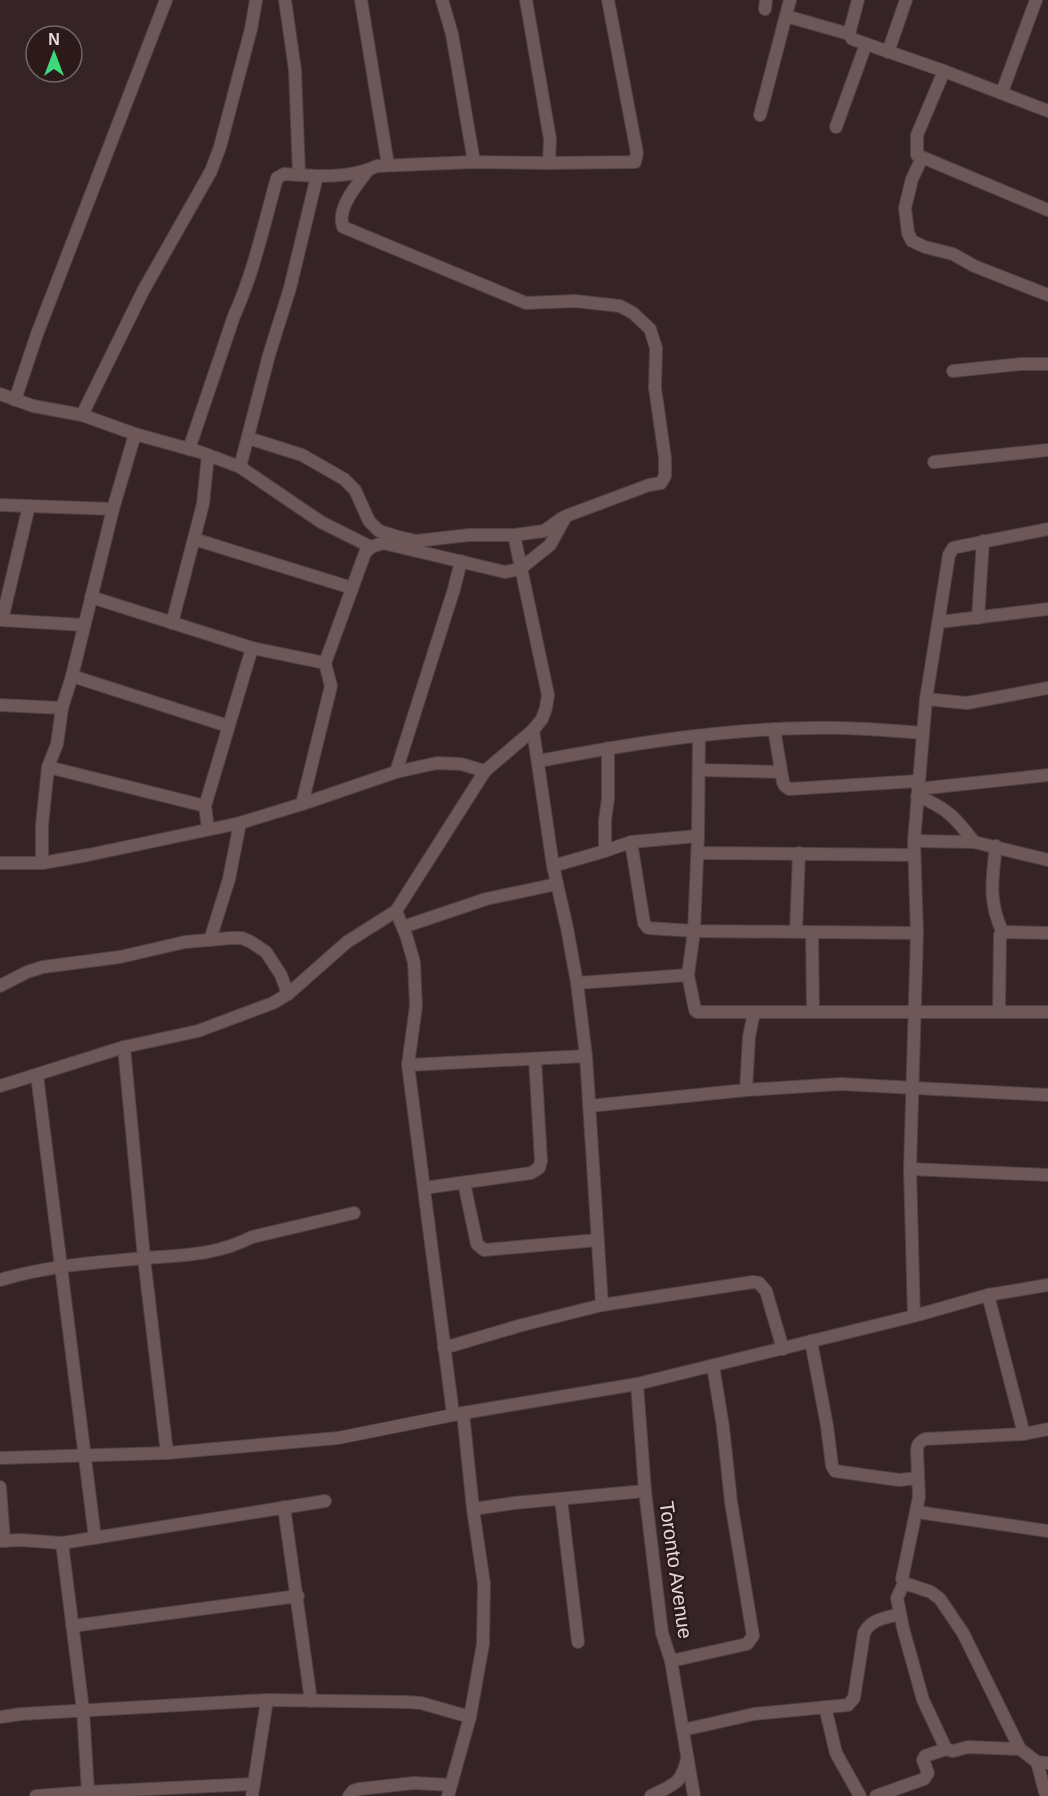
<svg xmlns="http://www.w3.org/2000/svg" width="1048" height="1796" viewBox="0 0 1048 1796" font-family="Helvetica,sans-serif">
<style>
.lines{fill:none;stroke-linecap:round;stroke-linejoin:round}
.minor-casing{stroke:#514143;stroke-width:14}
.minor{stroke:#6d5758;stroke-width:12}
.labels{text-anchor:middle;stroke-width:5;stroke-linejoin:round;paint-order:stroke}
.street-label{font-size:20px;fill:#e5d8d8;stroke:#2c1a1b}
</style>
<rect width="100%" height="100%" fill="#362325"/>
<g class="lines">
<g class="minor-casing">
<g id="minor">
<path d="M285 0 295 70 299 174"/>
<path d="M361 0 388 165"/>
<path d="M442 0 452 34 474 162"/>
<path d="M526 0 550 139 549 163"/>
<path d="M858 0 849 34 852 39 944 71 1048 111"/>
<path d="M765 9 766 0"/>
<path d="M786 16 849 34"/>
<path d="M888 52 906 0"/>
<path d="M944 71 917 135V155L1048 210"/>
<path d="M1002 92 1036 0"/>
<path d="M760 115 790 0"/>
<path d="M836 127 866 44"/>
<path d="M922 158 912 179 905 208 908 233 912 241 925 247 953 254 974 266 1048 295"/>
<path d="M953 371 1021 364H1048"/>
<path d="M0 394 33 406 82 415 135 434 200 452 240 467 321 522 371 547"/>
<path d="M15 400 37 334 166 0"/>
<path d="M82 415 143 291 211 171 220 147 251 29 256 0"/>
<path d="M248 438 302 455 344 479 355 490 369 521 379 531 395 536 416 541 469 535H514L544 531 562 518"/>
<path d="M189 449 234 316C254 272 264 224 277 178L284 174 317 176"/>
<path d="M934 462 1048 450"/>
<path d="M240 467 269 355 290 288 317 176C337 176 358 175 377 166L474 162 549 163 635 162 637 153 608 0"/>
<path d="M0 505 113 509"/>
<path d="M194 539 352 588"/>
<path d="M91 597 252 648 325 663 365 553 371 547 383 543 505 572 520 569 550 545 566 516 649 485 661 483 665 476V458L655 388 656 348 650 329 633 313 620 306 575 301 526 303 343 227C336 208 358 184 368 170"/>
<path d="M978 618 983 541"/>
<path d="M0 620 84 625"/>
<path d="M2 620 29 506"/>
<path d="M939 622 1048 609"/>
<path d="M172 623 203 504 208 455"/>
<path d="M72 676 228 726"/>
<path d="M926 699 967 703 1048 688"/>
<path d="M0 705 62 708"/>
<path d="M774 729 783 782 785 786 789 789 918 781"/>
<path d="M533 730 553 866 567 928 577 983 586 1056 602 1305"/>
<path d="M699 736 698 836 694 931 688 975 695 1010 697 1012H1048"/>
<path d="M539 761C629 744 720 729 812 728 849 727 886 730 923 733"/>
<path d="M48 767 205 806"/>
<path d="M700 770 781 772"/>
<path d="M396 772 454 589 461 561"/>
<path d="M918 789 1048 775"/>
<path d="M917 796C946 807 956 818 974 842"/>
<path d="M302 804 331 686 325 663"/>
<path d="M208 829 205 806 252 648"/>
<path d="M914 841 974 842 1048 860"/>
<path d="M631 842 644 923 648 928 694 931 917 933"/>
<path d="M996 846C992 880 988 902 1003 933"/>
<path d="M605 851V820L608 799V748"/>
<path d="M698 853 914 855"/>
<path d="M0 863H42L88 855 240 823 302 804 396 772 437 763 461 764 485 771"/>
<path d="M42 863V825L48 767 57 744 62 708 72 676 113 509 135 434"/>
<path d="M553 866 605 851 631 842 698 836"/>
<path d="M396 911 406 935 414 962 416 1006 408 1065 453 1414"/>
<path d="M403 927 486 899 557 884"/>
<path d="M796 931 799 853"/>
<path d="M812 932 813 1012"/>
<path d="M210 940 229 879 240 823"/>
<path d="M577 983 688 975"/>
<path d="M0 986 27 972 43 967 120 957 185 942 231 938H242L251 942 266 952 281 975 288 994"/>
<path d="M999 1011 1000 935 1007 932 1048 933"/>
<path d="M124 1047 144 1258 167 1453"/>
<path d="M408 1065 586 1056"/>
<path d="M37 1075 95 1538"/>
<path d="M0 1086 124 1047 198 1031 273 1003 288 994 347 942 396 911 485 771 533 730 542 719 546 708 548 695 514 535"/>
<path d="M746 1090 841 1084 1048 1095"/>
<path d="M589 1106 746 1090 749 1037 754 1012"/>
<path d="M910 1169 1048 1175"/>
<path d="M464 1183 477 1244 484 1250 598 1240"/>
<path d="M424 1188 531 1173 539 1168 541 1161 535 1059"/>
<path d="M0 1280C47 1266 97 1262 145 1258 184 1255 217 1255 252 1237L354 1213"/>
<path d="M988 1295 1024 1434"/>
<path d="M914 1316 910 1169 917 933 914 841 926 699 949 555 953 548 957 547 1048 529"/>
<path d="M811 1341 827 1426 832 1466 835 1471 899 1480 918 1478"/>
<path d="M444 1348 522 1325 602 1305 753 1282 759 1283 766 1291 783 1349"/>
<path d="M637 1384 645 1491 662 1633 671 1661 694 1796"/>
<path d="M1048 1429 1024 1434 925 1439C919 1442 917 1445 917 1452L919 1497 902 1579 904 1583 931 1592 940 1599 963 1633 1020 1749 1037 1762 1048 1763"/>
<path d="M0 1458 167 1453 338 1438 463 1413 637 1384 914 1316 988 1295 1048 1285"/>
<path d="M0 1487 4 1541"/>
<path d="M561 1499 578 1642"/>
<path d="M284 1507 311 1701"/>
<path d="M473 1509 514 1503 645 1491"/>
<path d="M917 1512 1048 1531"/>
<path d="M0 1541 21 1540 62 1543 325 1501"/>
<path d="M62 1543 83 1710 88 1792"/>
<path d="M904 1583 897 1598 903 1628 923 1700 946 1749 953 1751 968 1747 1020 1749"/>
<path d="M72 1626 298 1596"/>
<path d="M671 1661 747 1644 753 1636 731 1502 723 1427 713 1366"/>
<path d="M825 1707 836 1753 860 1796"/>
<path d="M0 1717 21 1714 267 1700 406 1702 421 1703 470 1717"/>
<path d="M683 1730 754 1714 848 1705 854 1698 864 1633C871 1619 885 1618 900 1614"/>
<path d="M1037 1762 1045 1792 1048 1796"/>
<path d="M36 1796 88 1792 253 1784"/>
<path d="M252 1796 267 1700"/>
<path d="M349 1796 353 1791 359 1789 414 1783 451 1785"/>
<path d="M448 1796 470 1717 483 1644 484 1584 473 1509 463 1413"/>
<path d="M651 1796C673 1784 680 1786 687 1760"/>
<path d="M876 1796 924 1779 928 1773 923 1760 925 1756 946 1749"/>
</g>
</g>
<use href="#minor" class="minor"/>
</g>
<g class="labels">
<g class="street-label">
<text transform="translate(676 1570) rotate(82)" y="7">Toronto Avenue</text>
</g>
</g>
<g transform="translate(54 54)"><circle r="28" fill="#2c1a1b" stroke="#766667" stroke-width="1.5"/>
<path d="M0-4.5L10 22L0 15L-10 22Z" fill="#41d77c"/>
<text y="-9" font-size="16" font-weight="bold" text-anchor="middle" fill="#e5d8d8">N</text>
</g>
</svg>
